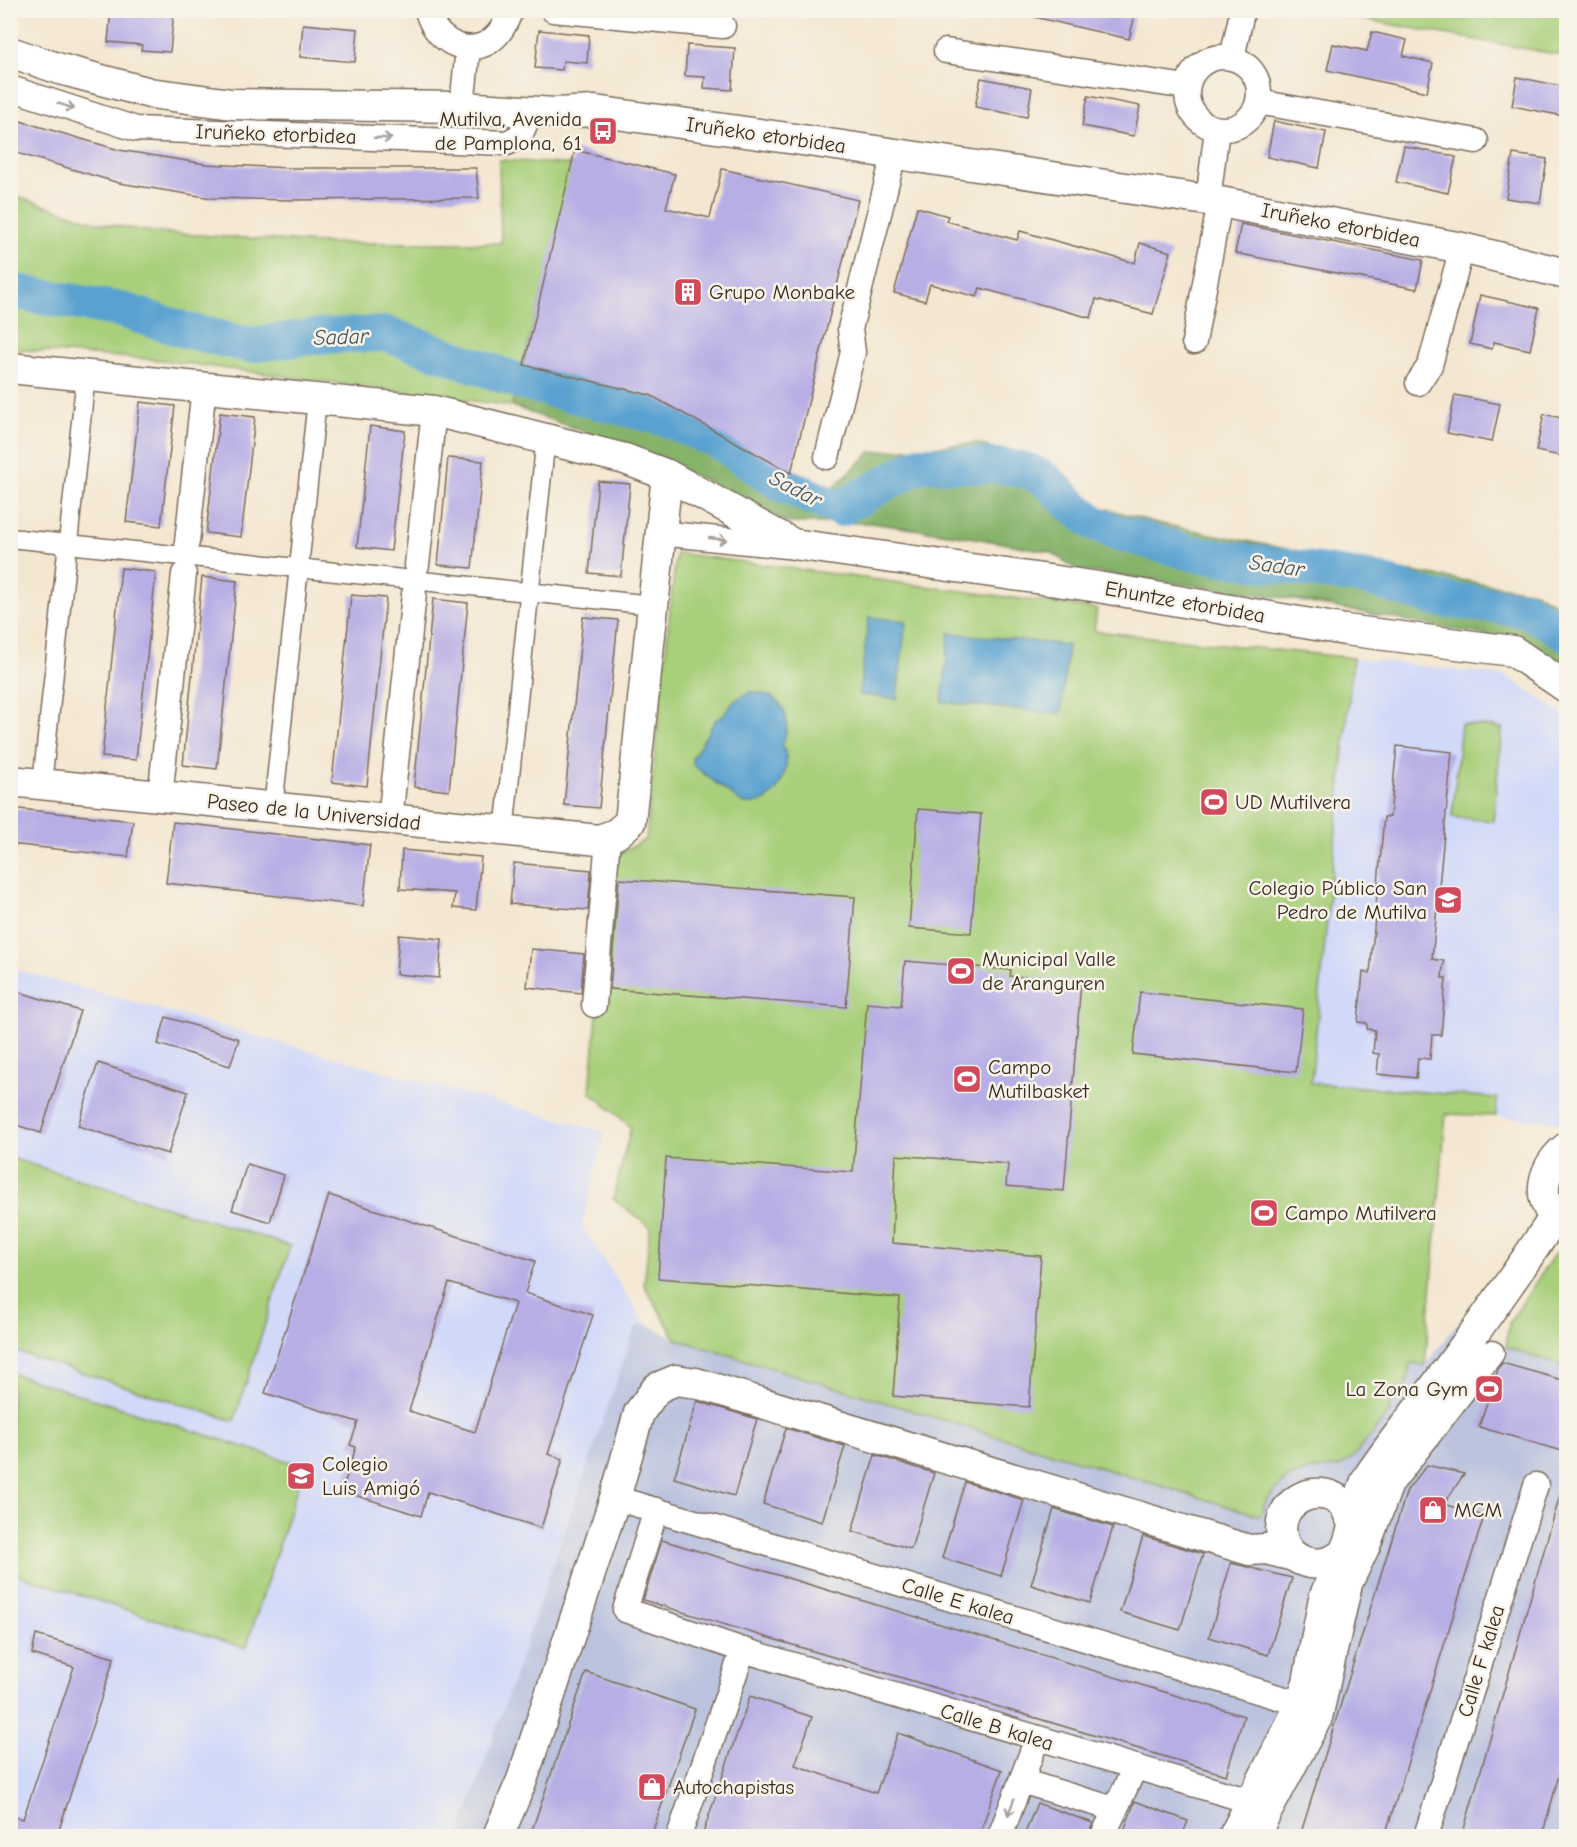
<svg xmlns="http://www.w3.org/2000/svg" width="1577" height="1847" viewBox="0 0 1577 1847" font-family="'Comic Neue',sans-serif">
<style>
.built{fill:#d1d9f9}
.industrial{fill:#bbc3de}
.green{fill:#a8cf7a;stroke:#727c4c;stroke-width:1.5}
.forest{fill:#86b26a;stroke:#606e44;stroke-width:1.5}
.water{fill:#59a1d0;stroke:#4a6677;stroke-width:1.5}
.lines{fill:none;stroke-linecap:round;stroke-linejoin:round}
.river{stroke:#59a1d0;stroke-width:36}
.building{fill:#b7aee5;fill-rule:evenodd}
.pedestrian-casing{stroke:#7c6c5d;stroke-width:21}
.minor-casing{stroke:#7c6c5d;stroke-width:27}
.tertiary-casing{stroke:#7c6c5d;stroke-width:33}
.pedestrian{stroke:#fff;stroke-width:18}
.minor{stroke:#fff;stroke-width:24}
.tertiary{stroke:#fff;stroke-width:30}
.oneway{stroke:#a79f9a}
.labels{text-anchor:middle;stroke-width:5;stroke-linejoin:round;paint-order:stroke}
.poi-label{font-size:21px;fill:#3b2a1e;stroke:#f7f3e8;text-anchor:start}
.street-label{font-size:21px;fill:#3b2a1e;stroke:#f7f3e8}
.water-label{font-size:22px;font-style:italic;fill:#46545c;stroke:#f7f3e8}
</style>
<rect width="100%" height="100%" fill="#f7f3e8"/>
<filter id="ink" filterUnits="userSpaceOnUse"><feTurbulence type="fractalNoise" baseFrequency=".0167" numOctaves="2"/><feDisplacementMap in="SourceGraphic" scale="12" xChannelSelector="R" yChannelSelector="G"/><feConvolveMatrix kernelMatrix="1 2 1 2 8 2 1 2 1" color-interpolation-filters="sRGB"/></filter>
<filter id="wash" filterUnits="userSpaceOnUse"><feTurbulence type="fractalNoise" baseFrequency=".008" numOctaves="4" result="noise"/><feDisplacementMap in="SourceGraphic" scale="24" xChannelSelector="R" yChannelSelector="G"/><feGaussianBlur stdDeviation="1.35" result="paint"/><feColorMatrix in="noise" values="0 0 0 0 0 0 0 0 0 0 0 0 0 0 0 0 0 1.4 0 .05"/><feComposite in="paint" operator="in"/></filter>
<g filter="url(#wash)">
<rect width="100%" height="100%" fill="#f4e7d1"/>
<g class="built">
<path d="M1353 658 1507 676 1566 717 1565 1123 1496 1116 1497 1099 1311 1083Z"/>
<path d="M10 968 605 1132 582 1226 645 1323 635 1328 469 1836H11Z"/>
</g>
<path class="industrial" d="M645 1323 676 1339 1267 1499 1286 1479 1308 1471H1323L1393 1389 1410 1364 1425 1365 1457 1324 1506 1347 1566 1368V1836H459L635 1328Z"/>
<g class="green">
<path d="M1317 11H1566V56Z"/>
<path d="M499 160 576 165 512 406 161 360 11 349 10 194 99 223 153 232 319 243H501Z"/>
<path d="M676 553 1097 609 1094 631 1353 658 1311 1083 1497 1098 1496 1116 1446 1114 1425 1365 1410 1364 1406 1389H1393L1389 1413 1352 1458 1339 1467 1308 1471 1286 1479 1267 1499 1260 1516 676 1339 644 1285 650 1227 613 1199 631 1127 590 1092 611 859 646 839Z"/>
<path d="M1461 724 1502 728 1493 821 1452 817Z"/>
<path d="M11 1158 290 1246 234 1421 11 1350Z"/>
<path d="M1561 1250 1566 1249V1368L1506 1347 1509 1323 1553 1256Z"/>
<path d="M11 1373 304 1466 246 1648 11 1573Z"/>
</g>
<path class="forest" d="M522 370 644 404 721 438 786 478 828 492 871 452 977 443 1047 469 1078 501 1157 523 1362 564 1535 592 1566 609V665L1516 641 1284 598 1077 570 1051 552 963 536 870 523H788L712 483 624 446 512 406Z"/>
<g class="water">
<path d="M869 617 906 621 897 699 859 695Z"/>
<path d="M949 633 1068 645 1061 714 942 702Z"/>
<path d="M750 692C782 693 794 716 782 745 796 769 773 812 742 803L693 765 692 759 716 719 722 717 734 701Z"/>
</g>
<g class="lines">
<path class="river" d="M10 291 122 310 188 331 249 345 321 336 386 334 522 382 663 418 720 442 782 484 840 509 920 464 1003 466 1029 471 1045 479 1071 504 1093 522 1119 533 1196 554 1368 578 1436 599 1526 609 1566 633"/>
</g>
<g id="blocks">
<g class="building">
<path d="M111 10H174L170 52 141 50 142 45 108 42Z"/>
<path d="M1035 10H1136L1129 39 1034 17Z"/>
<path d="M303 24 358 29 355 62 300 57Z"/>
<path d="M539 30 589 35 587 63 563 61 562 70 535 68Z"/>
<path d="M1372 32 1407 40 1403 56 1433 63 1427 92 1327 70 1333 44 1367 51Z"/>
<path d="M687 45 735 48 732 90 704 88 705 77 685 76Z"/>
<path d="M1517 77 1566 87 1564 116 1512 106Z"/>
<path d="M981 78 1032 88 1027 117 975 107Z"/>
<path d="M1088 96 1140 106 1134 136 1082 126Z"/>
<path d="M10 118 119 150 206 164 290 168H476L479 198 291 200 212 198 119 183 10 151Z"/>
<path d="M1274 121 1326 132 1319 168 1267 157Z"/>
<path d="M1404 146 1456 157 1448 193 1396 182Z"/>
<path d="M575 150 675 174 666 208 710 218 722 169 858 200 791 473 650 395 524 365Z"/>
<path d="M1513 154 1547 159 1540 203 1506 198Z"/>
<path d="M917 207 948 216 946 221 1017 240 1020 231 1135 263 1140 243 1171 252 1153 314 1096 299 1091 318 980 288 977 297 930 284 925 301 894 293Z"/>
<path d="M1241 224 1423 260 1417 289 1235 253Z"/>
<path d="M1480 295 1539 308 1530 350 1494 342 1492 349 1470 344Z"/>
<path d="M1455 395 1500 404 1492 442 1447 433Z"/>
<path d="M140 402 175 406 161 526 126 522Z"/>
<path d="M220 413 255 417 241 537 206 533Z"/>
<path d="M1544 414 1566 419V457L1536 451Z"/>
<path d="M370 426 405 431 391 551 357 547Z"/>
<path d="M448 458 483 461 472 568 438 565Z"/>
<path d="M598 481 630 484 621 576 589 573Z"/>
<path d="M121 568 156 572 136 760 102 757Z"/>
<path d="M202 577 237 581 217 769 183 765Z"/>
<path d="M351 595 386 598 367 786 332 782Z"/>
<path d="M433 599 468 603 449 791 414 787Z"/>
<path d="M583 617 618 620 599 808 564 805Z"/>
<path d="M1397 746 1452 752 1432 959 1444 961 1442 978H1446L1441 1035H1432L1430 1059 1418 1058 1416 1078 1377 1074 1379 1054 1373 1053 1375 1030 1367 1029V1023L1358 1022 1363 972 1370 973 1384 817H1390Z"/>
<path d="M10 808 133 821 128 857 10 844Z"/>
<path d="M918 809 981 814 971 933 909 928Z"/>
<path d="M173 822 370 845 363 906 166 883Z"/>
<path d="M402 850 481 857 476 910 453 908 455 893 400 889Z"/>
<path d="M514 863 591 870 588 910 510 904Z"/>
<path d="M619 879 855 897 846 1007 610 989Z"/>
<path d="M399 935 442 939 439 978 396 974Z"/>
<path d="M531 949 584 954 581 993 527 987Z"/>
<path d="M905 961 1011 970 1010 976 1081 982 1064 1191 1006 1186 1008 1164 896 1155 892 1243 1041 1256 1029 1407 893 1396 900 1298 658 1278 666 1158 853 1172 867 1003 901 1006Z"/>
<path d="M10 989 80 1011 41 1133 10 1123Z"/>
<path d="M1140 992 1303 1009 1296 1072 1133 1054Z"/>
<path d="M166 1017 239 1039 230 1066 158 1044Z"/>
<path d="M98 1063 188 1092 168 1154 78 1126Z"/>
<path d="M247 1164 284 1175 270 1222 232 1210Z"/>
<path d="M329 1195 535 1261 525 1293 593 1315 548 1454 563 1459 541 1528 428 1492 421 1516 342 1491 356 1447 350 1445 358 1422 265 1393ZM449 1283 515 1303 475 1432 409 1411Z"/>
<path d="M1502 1363 1566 1381V1452L1479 1427 1498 1369Z"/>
<path d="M697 1401 757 1419 734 1496 674 1478Z"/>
<path d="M786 1428 845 1446 822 1522 763 1504Z"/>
<path d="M875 1455 934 1473 911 1549 852 1531Z"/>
<path d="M1427 1465 1464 1474 1444 1504 1484 1516 1385 1836H1300L1407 1490Z"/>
<path d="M965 1482 1024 1500 1001 1576 942 1558Z"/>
<path d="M1562 1488 1566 1489V1750L1542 1836H1462Z"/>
<path d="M1054 1509 1113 1527 1090 1603 1031 1585Z"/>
<path d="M1143 1536 1203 1554 1180 1630 1120 1612Z"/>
<path d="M662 1540 1244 1716 1226 1775 643 1600Z"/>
<path d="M1231 1563 1292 1578 1268 1655 1209 1637Z"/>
<path d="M36 1635 114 1658 57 1836H10V1815L23 1819 74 1667 32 1654Z"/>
<path d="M586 1672 695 1709 651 1836H530Z"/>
<path d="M750 1696 812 1717 795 1765 876 1793 898 1733 1002 1770 979 1836H702Z"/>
<path d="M1135 1801 1188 1821 1182 1836H1122Z"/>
<path d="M1037 1803 1093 1823 1088 1836H1024Z"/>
</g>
</g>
</g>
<g filter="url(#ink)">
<use href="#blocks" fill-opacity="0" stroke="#7c6c5d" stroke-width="1.5"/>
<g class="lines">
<g class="pedestrian-casing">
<g id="pedestrian">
<path d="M10 538 652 605"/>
<path d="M42 784 86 375"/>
<path d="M273 808 317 400"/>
<path d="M504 832 546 437"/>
</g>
</g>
<g class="minor-casing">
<g id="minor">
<path d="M427 10C433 37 462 58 489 42 501 34 506 22 511 10"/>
<path d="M553 10 723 26"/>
<path d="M946 51 1187 87"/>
<circle cx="1223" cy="93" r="36"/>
<path d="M1232 58 1241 17"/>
<path d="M10 88 136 129 507 143 520 136 531 111"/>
<path d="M1258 102 1476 141"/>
<path d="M462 107 468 48"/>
<path d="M1208 200 1217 129"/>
<path d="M1194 342 1220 202"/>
<path d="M1418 383 1430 365 1462 248"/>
<path d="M827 457 853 352 850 329 894 154"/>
<path d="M660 533 786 546 792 544"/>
<path d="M187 542 204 387"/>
<path d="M417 565 434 411"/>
<path d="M160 797 184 574"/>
<path d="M390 820 414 594"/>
<path d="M594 1005 608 838"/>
<path d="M615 1498 1301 1704"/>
<path d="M656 1510 625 1610 743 1650 1253 1802"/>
<path d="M1021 1781 1114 1809"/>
<path d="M679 1836 743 1650"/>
<path d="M1000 1836 1037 1739"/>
<path d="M1103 1836 1135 1767"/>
<path d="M1257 1836 1320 1718 1350 1584 1368 1546 1391 1484 1492 1353"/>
<path d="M1426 1836 1536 1485"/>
</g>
</g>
<g class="tertiary-casing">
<g id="tertiary">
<path d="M10 52 60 69 150 93 232 104 462 107 555 113 595 111 802 140 1220 202 1462 248 1566 274"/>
<path d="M10 368 434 411 625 459 667 475 793 544 1092 586 1345 630 1513 651 1566 687"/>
<path d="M10 781 599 840 616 834 630 822 667 475"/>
<path d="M1566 1148C1539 1170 1534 1206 1566 1226"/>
<path d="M1352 1521C1349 1515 1346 1506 1341 1502 1314 1481 1275 1503 1282 1537 1288 1563 1320 1571 1340 1556 1354 1545 1356 1496 1369 1476 1390 1445 1414 1415 1436 1385 1477 1330 1516 1275 1554 1218"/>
<path d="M498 1836 522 1780 615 1498 639 1413 657 1388 676 1380 696 1383 1249 1550 1266 1549 1294 1556"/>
<path d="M1234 1836 1301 1704 1308 1682 1324 1598 1341 1556"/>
</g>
</g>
<use href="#pedestrian" class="pedestrian"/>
<use href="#minor" class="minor"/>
<use href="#tertiary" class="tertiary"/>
</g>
<defs><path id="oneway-shaft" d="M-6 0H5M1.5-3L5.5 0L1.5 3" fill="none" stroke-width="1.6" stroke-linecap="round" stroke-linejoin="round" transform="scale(1.5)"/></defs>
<g class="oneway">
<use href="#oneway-shaft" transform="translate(66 106) rotate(18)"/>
<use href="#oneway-shaft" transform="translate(383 138) rotate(2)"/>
<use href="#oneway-shaft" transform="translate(718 539) rotate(6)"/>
<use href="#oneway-shaft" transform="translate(1011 1807) rotate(111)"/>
</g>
</g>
<defs>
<g id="bus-square" transform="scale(1.5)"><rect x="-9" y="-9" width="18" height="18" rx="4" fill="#d1495b" stroke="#f7f3e8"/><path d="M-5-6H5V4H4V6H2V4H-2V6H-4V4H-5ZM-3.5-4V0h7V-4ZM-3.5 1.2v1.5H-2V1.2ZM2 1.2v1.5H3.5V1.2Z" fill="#fff"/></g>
<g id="building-square" transform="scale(1.5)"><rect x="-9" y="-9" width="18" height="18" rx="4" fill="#d1495b" stroke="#f7f3e8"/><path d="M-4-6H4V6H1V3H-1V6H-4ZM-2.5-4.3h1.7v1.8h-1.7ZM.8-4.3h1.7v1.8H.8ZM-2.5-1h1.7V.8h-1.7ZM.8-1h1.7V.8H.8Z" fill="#fff"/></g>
<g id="stadium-square" transform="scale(1.5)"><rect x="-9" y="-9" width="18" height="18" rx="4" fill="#d1495b" stroke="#f7f3e8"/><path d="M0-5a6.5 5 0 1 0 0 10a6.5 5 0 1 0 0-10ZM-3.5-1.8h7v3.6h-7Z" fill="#fff"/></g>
<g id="school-square" transform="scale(1.5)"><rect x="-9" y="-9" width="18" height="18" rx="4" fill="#d1495b" stroke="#f7f3e8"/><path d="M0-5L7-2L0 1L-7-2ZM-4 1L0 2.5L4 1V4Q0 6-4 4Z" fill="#fff"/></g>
<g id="shop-square" transform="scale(1.5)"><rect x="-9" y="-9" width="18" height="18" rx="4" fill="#d1495b" stroke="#f7f3e8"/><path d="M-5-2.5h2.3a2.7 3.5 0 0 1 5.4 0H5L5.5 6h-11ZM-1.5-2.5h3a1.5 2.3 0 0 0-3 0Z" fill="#fff"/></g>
</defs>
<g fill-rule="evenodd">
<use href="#bus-square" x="603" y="131"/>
<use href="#building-square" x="688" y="292"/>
<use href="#stadium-square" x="1214" y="802"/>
<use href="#school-square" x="1448" y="900"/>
<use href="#stadium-square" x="961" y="971"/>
<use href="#stadium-square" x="967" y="1079"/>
<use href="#stadium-square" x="1264" y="1213"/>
<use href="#stadium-square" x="1489" y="1389"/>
<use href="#school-square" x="301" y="1476"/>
<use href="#shop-square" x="1433" y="1510"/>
<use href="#shop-square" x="652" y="1787"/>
</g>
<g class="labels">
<g class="poi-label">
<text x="582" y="126" text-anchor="end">Mutilva, Avenida<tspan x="582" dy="24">de Pamplona, 61</tspan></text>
<text x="709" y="299">Grupo Monbake</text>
<text x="1235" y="809">UD Mutilvera</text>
<text x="1427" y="895" text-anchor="end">Colegio Público San<tspan x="1427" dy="24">Pedro de Mutilva</tspan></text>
<text x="982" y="966">Municipal Valle<tspan x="982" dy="24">de Aranguren</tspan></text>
<text x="988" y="1074">Campo<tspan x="988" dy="24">Mutilbasket</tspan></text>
<text x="1285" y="1220">Campo Mutilvera</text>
<text x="1468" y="1396" text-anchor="end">La Zona Gym</text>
<text x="322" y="1471">Colegio<tspan x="322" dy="24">Luis Amigó</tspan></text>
<text x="1454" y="1517">MCM</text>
<text x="673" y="1794">Autochapistas</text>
</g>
<g class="street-label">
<text transform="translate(276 134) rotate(2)" y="7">Iruñeko etorbidea</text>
<text transform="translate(766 135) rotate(8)" y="7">Iruñeko etorbidea</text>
<text transform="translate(1341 225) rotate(11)" y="7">Iruñeko etorbidea</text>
<text transform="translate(1185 602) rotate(10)" y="7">Ehuntze etorbidea</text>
<text transform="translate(314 812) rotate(6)" y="7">Paseo de la Universidad</text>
<text transform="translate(958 1601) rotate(17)" y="7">Calle E kalea</text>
<text transform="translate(1481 1661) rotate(-73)" y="7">Calle F kalea</text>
<text transform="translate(997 1727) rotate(17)" y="7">Calle B kalea</text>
</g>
<g class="water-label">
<text transform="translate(341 336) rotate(-2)" y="8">Sadar</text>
<text transform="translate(796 488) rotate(27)" y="8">Sadar</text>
<text transform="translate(1277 565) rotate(8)" y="8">Sadar</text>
</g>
</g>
<rect width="1577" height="1847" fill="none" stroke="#f7f3e8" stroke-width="36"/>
</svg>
